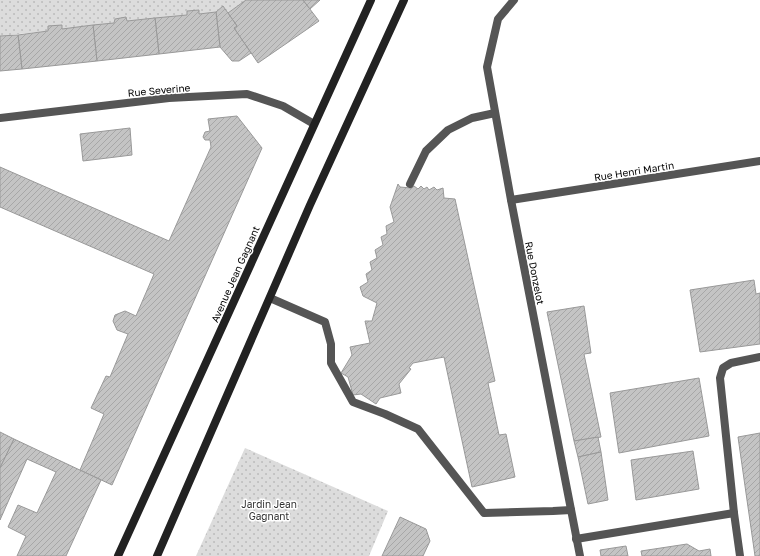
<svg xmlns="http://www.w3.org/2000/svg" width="760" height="556" viewBox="0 0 760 556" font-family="'Golos Text',sans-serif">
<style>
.grass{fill:url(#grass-dots)}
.building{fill:url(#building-hatch);stroke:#999}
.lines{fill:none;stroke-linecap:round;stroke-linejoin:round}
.service{stroke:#555;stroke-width:8}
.minor{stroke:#555;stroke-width:8}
.secondary{stroke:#222;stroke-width:8}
.labels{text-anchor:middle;stroke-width:3;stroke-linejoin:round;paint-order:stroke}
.street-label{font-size:10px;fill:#000;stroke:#fff}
.park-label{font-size:10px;fill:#333;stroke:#fff}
</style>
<defs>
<pattern id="grass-dots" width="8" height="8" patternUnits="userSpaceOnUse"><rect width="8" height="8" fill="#dcdcdc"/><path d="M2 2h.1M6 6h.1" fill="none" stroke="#bbb" stroke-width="1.8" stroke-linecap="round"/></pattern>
<pattern id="building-hatch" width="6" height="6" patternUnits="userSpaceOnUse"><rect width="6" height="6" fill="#c4c4c4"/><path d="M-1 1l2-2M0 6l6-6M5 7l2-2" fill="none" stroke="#a7a7a7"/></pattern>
</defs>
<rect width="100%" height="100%" fill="#fff"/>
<g class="grass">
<path d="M0 0H246L228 13 223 6 216 12 199 14V10L187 11V15L127 21 126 18 115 19 114 23 62 29 48 26V31L0 36Z"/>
<path d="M245 448 388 511 369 556H196Z"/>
</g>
<g class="building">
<path d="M246 0H303L319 21 258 63 234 28 237 26 228 13Z"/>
<path d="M303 0H320L310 9Z"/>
<path d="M223 6 237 26 234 28 251 53 239 61H232L220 47 216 12Z"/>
<path d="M199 10V14L216 12 220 47 159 54 155 18 187 15V11Z"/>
<path d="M126 17 127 21 155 18 159 54 97 61 93 25 114 23 115 19Z"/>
<path d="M62 25V29L93 25 97 61 22 69 18 35 48 31V26Z"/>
<path d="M18 35 22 69 0 71V36Z"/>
<path d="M237 116 262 148 112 485 80 470 104 414 91 408 106 376 110 377 128 334 117 330 113 321 115 315 125 311 136 316 154 274 0 207V167L169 241 211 147 210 140H205L203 137 205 132 210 131 208 119Z"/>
<path d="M130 128 132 155 83 161 80 134Z"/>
<path d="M398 184 400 187 411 188 414 186 418 189 421 186 424 189 427 187 429 190 434 187 437 190 443 188 444 198 455 199 495 381 488 383 499 435 506 434 515 477 472 487 444 357 413 363 409 368 411 369 399 384 401 393 380 398 376 404 361 394 353 395 348 377 341 373 352 355 350 347 370 343 365 321H372L377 303 363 296 360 287 368 282 366 274 372 270 370 262 377 258 375 250 383 245 381 237 387 234 386 226 394 222 390 207Z"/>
<path d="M754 280 756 294 760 293V344L700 352 690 290Z"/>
<path d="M584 306 591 353 584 354 601 437 574 441 547 312Z"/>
<path d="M699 378 709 436 619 453 610 393Z"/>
<path d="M0 432 14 439 0 468Z"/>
<path d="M760 433V556H755L738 437Z"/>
<path d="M598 437 601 452 578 457 574 441Z"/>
<path d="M14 439 101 480 66 556H17L26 536 8 527 18 505 37 513 56 472 27 459 0 520V468Z"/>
<path d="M693 451 699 489 636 500 631 460Z"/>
<path d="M601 452 608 500 588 504 578 457Z"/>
<path d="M400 517 426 529 430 541 423 556H382Z"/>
<path d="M687 544 699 551 710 549 711 556H642L641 551Z"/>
<path d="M626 546 628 556H601L600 550Z"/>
</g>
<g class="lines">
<g class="service">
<path d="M410 184 426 151 448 130 472 118 495 113"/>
<path d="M270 298 325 322 331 344V363L353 402 385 414 418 429 484 513 553 511 571 510"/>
<path d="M734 513 720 378 723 368 731 363 760 357"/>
<path d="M576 539 734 513 740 556"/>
</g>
<g class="minor">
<path d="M514 0 498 19 487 67 511 200 580 556"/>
<path d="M0 118 169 98 247 94 283 106 314 124"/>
<path d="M511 200 760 161"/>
</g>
<g class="secondary">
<path d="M118 556 371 0"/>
<path d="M157 556 310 205 404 0"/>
</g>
</g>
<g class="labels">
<g class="street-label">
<text transform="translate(159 90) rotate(-5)" y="4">Rue Severine</text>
<text transform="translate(634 171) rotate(-9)" y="4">Rue Henri Martin</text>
<text transform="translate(535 273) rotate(79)" y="4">Rue Donzelot</text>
<text transform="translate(235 274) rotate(-66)" y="4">Avenue Jean Gagnant</text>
</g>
<g class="park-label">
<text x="269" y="508">Jardin Jean<tspan x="269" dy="12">Gagnant</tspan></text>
</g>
</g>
</svg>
